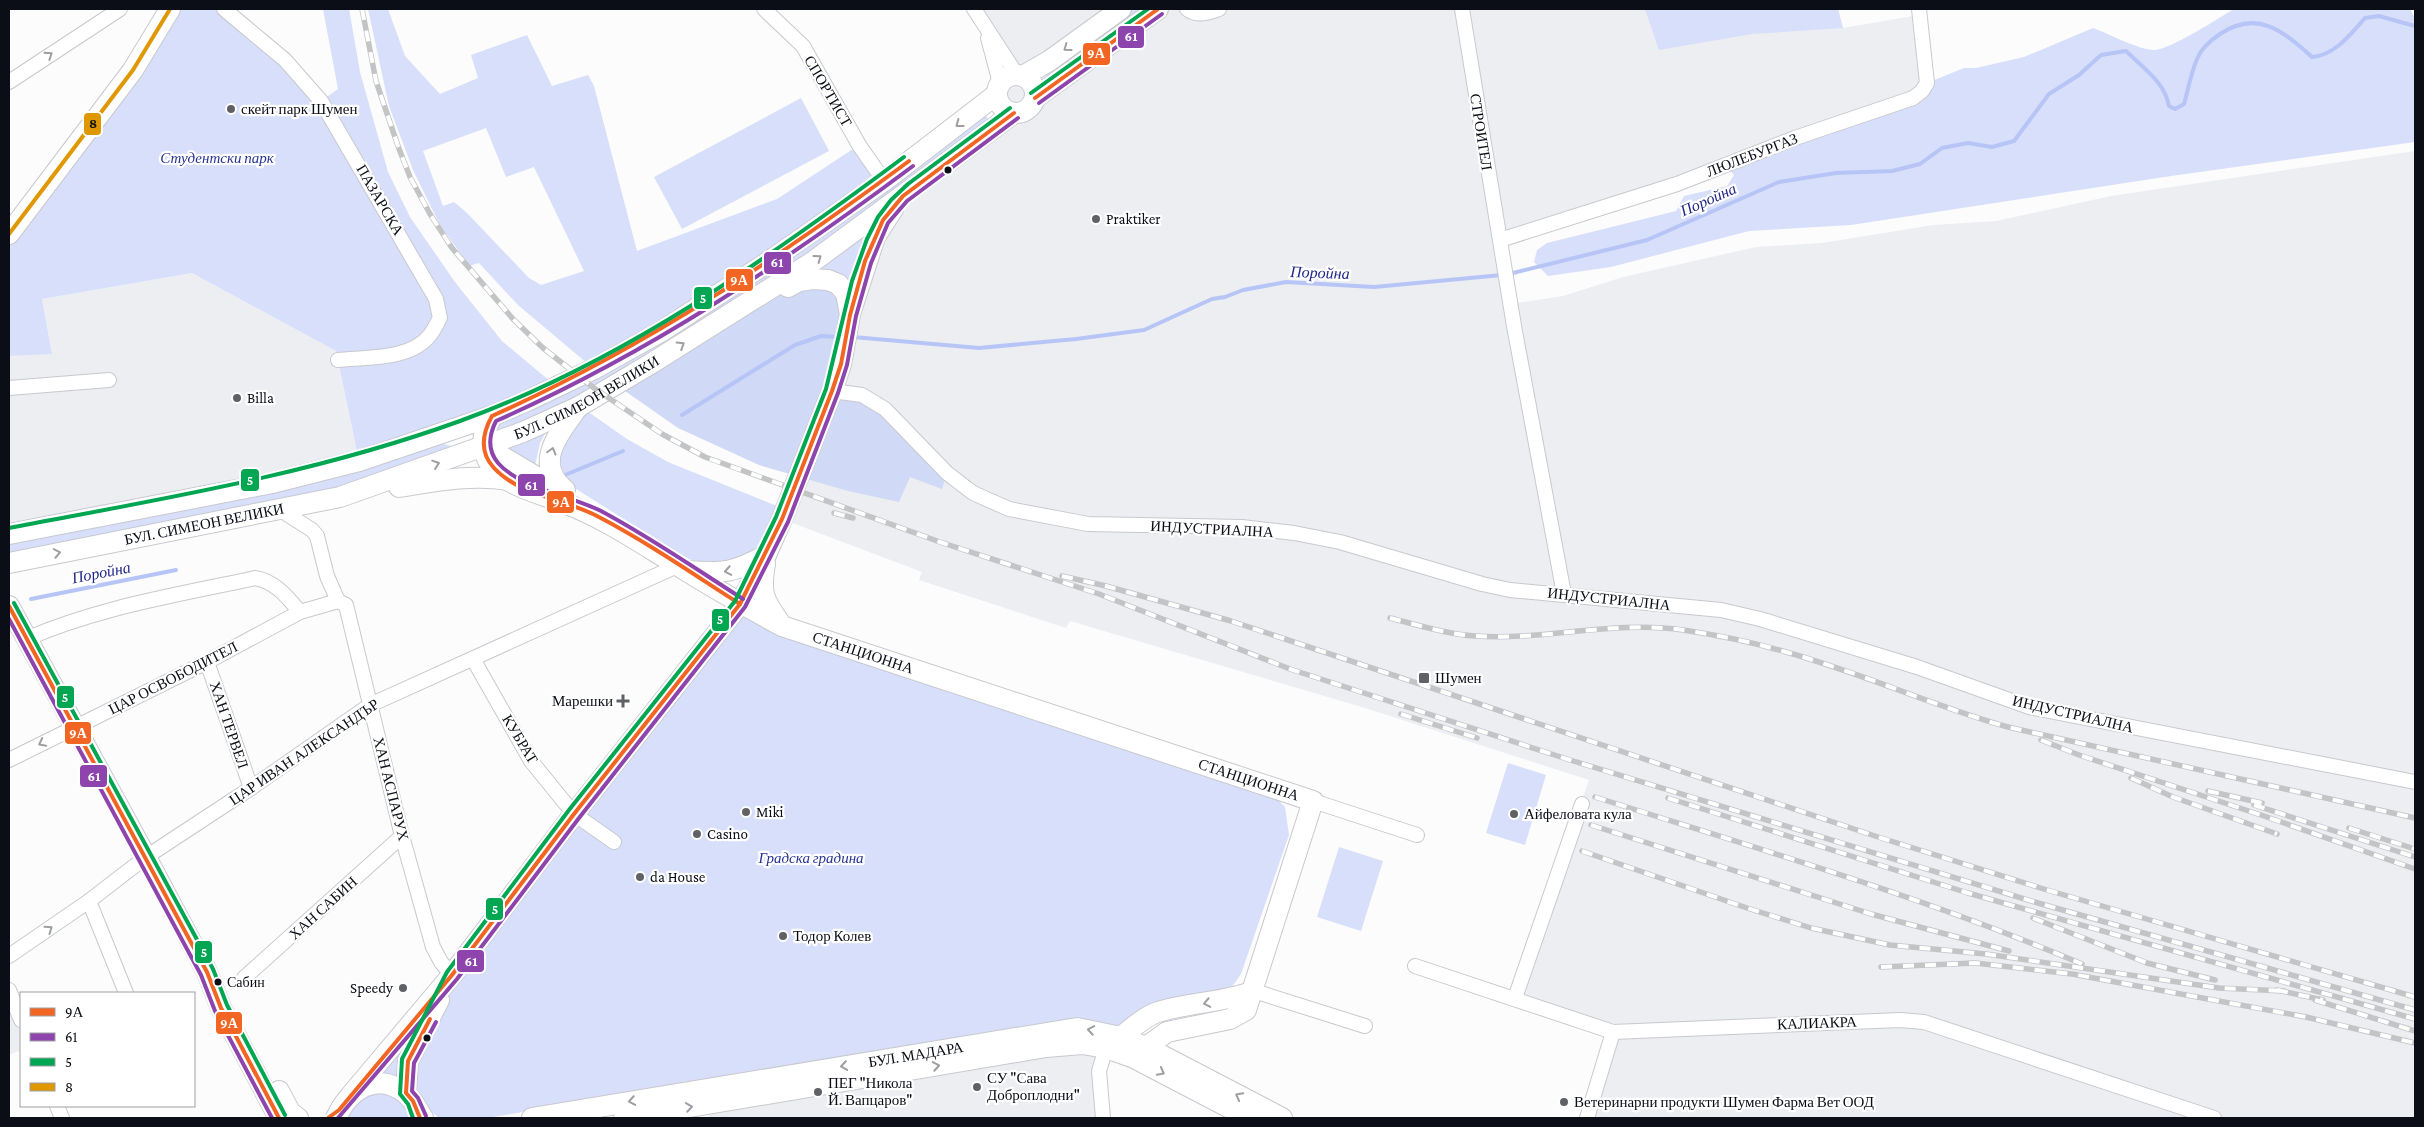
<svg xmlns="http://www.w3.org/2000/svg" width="2424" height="1127" viewBox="0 0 2424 1127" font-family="'Crimson Pro',serif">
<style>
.built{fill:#eceef2}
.green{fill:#d7dffb;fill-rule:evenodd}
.forest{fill:#d0d9f6}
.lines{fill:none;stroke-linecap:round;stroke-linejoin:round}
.stream{stroke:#b7c5f6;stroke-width:4}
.street-casing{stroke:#c8c9cf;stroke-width:16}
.secondary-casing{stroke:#c8c9cf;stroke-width:22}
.street{stroke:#fff;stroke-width:14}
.secondary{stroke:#fff;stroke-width:20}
.rail-casing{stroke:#c3c4c5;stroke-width:5.5}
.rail{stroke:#fff;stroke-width:4;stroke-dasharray:11;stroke-linecap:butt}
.bus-1-casing{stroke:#fff;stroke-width:8}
.bus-2-casing{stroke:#fff;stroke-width:8}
.bus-3-casing{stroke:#fff;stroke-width:8}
.bus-4-casing{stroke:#fff;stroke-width:8}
.bus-1{stroke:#f26522;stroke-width:4}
.bus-2{stroke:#8e44ad;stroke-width:4}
.bus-3{stroke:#00a651;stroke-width:4}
.bus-4{stroke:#df9702;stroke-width:4}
.oneway{stroke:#9d9fa2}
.poi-dot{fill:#5f6167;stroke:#fff;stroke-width:2}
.bus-dot{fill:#0b0e17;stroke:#fff;stroke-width:2}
.labels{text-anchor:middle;stroke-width:4.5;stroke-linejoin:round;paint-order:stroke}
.bus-label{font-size:14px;fill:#0b0e17;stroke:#fff;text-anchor:start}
.street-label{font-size:15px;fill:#0b0e17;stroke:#fff}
.poi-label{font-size:15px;fill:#0b0e17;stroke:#fff;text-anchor:start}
.park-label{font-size:15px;font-style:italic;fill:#273394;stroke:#fff}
.water-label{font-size:16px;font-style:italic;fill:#1f2787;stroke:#fff}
.line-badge{stroke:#fff;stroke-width:2}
.badge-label{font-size:14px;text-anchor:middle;font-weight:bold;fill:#fff}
.pale-badge-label{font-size:14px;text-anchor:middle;font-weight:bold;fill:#111}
</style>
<rect width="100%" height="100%" fill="#fcfcfc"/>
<g class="built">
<path d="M974 9H1838L1843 28 1919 15 1922 91 1500 239 1510 304 1563 296 1623 277 1756 247 1822 243 1933 225 1996 221 2111 196 2415 151V1118H1587L1613 1032 1515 998 1589 780 1365 708 1070 621 1066 628 919 580 922 572 782 519 883 220 1013 113 1000 104V83Z"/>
<path d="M192 273 336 351 359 461 9 534V356L52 353 42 299Z"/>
<path d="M9 990 21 1020V1050L9 1055Z"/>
<path d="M1106 1048 1103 1118H709L707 1104Z"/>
</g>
<g class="green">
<path d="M170 9H224L321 101 338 89 323 9H349L360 72 388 172 410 217 455 282 502 341 557 387 594 369 518 305 479 263 469 266 439 223 413 170 389 106 368 9H388L405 56 440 94 478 78 471 55 527 35 552 86 588 75 594 86 637 251 777 199 859 145 884 181 985 115 991 122 798 262 626 373 488 441 489 426 359 461 336 351 192 273 42 299 52 354 9 356V234ZM486 128 506 177 534 167 584 271 541 285 529 278 467 213 454 202 443 206 423 151Z"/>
<path d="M1129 9H1148L1050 80 1044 70Z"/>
<path d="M1645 9H1838L1843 28 1752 34 1659 50Z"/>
<path d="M2234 9H2410L2413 15 2415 16V142L2171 176 1851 225 1749 231 1611 267 1548 276 1534 262 1537 250 1547 243 1676 211 1684 196 1727 186 1734 175 1726 165 1885 108 1927 83 1964 68H1976L2024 57 2093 28C2110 34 2138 50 2155 50 2171 49 2219 18 2234 9Z"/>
<path d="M801 98 829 151 682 229 654 177Z"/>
<path d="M868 233 849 291 808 273Z"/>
<path d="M587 411 627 439 668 462 777 506 760 549 744 559 712 564 687 559 573 487 557 467 559 443Z"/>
<path d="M546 432 540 443 534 471 500 451Z"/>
<path d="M440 443 464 449 341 493 9 558V539Z"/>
<path d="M743 615 1276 798 1285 807 1289 835 1241 974 1229 991 1119 1027 1083 1020 487 1118H439L429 1110 415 1084 412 1066 423 1046 440 1020 452 989 464 969Z"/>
<path d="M1508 763 1546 775 1525 845 1486 833Z"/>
<path d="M1339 847 1383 861 1361 931 1317 917Z"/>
<path d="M396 1047 405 1055 400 1083 372 1081Z"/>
<path d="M374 1089 403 1098 412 1118H343L347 1110Z"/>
</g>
<path class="forest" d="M799 281 846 293 832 391 862 395 947 473 942 489 910 477 899 502 848 491 759 465 678 428 615 384Z"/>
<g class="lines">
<g class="stream">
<path d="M1509 274 1647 240 1779 182 1836 173 1892 171 1920 164 1942 148 1968 143 1992 147 2014 141 2049 94 2079 75 2101 55 2126 51C2142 67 2165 82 2169 106L2175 109 2184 104C2188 90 2191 73 2197 59 2201 49 2211 40 2220 34 2257 9 2283 31 2312 57 2335 55 2350 35 2365 18L2379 16 2415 26"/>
<path d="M853 337 979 348 1076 339 1144 330 1212 299 1225 297 1243 290 1286 282 1374 287 1502 275"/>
<path d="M682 415 795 345 821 336 839 337"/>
<path d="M565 475 623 451"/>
<path d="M31 599 176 570"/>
</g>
<g class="street-casing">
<g id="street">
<path d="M224 9 285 60 321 101 436 299 440 318C437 323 434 330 430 335 411 360 367 357 338 360"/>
<path d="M764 9 803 46 859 145 884 181"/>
<path d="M974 9 1017 75"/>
<path d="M1187 9C1198 17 1207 13 1219 9"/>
<path d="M1462 9 1514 326 1564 594"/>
<path d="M988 38 1000 83"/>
<path d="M9 82 120 9"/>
<path d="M1500 240 1677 184 1795 138 1913 98 1922 91 1927 83 1919 9"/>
<path d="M9 388 109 380"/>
<path d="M832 391 862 395 885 409 947 473 973 493 1009 509 1088 524 1242 527 1294 533 1340 542 1482 584 1510 590 1721 610 1760 619 1917 667 2029 707 2415 782"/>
<path d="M279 509 312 530 317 536 327 576 338 601"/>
<path d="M338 601 346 605 402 836 433 947 441 962 452 975"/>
<path d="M26 639C99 607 178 595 255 578 275 581 288 598 300 612"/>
<path d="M473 659 531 761 574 814 614 842"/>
<path d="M207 662 251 788"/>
<path d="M9 760 207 662 300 612 338 601"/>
<path d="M1313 801 1417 835"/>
<path d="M89 901 126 993"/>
<path d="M9 956 89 901 146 857 251 788 370 705 677 566"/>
<path d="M1415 966 1613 1032 1900 1020 1924 1022 2214 1118"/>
<path d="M244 978 402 836"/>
<path d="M9 990 21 1020"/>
<path d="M1254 991 1365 1026"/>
<path d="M1515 998 1582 804"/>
<path d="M57 1106 62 1118"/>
<path d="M1103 1118 1099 1071 1106 1048"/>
<path d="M1587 1118 1613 1032"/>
</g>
</g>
<g class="secondary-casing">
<g id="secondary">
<circle cx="1016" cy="94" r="19"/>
<path d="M1023 76 1049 61 1121 9"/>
<path d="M1035 98 1158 9"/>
<path d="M9 234 133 70 170 9"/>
<path d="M851 311 875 237 893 209"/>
<path id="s1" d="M492 416C481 434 479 450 493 468 509 487 542 494 564 503 601 517 633 538 667 559 705 583 743 605 782 626L1313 801 1246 1010 1230 1019 1167 1032 1132 1057"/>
<path d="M481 447 503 457 560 491"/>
<path d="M399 487C436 481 471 474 509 480"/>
<path d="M565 490C532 463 560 432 578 407"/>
<path d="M9 534 272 483 359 461 492 416 527 401 594 369 662 331 768 262 884 181 997 94"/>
<path id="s2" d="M9 563 340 497 523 432 578 407 652 363 811 263 1014 113"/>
<path d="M765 564C760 593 763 599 780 623"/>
<path d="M689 571C724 574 735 572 766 555"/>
<path d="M9 606 146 857 207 972 221 1008 279 1118"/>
<path d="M1113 1043C1127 1033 1141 1018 1158 1012 1189 1002 1223 1003 1254 991"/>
<path d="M279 1091 290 1112 298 1118"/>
<path d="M406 1093 408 1061 439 1000"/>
<path d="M351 1095 452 975 574 814 740 604 766 555 782 519 832 391 841 364 850 315 846 293 838 284 828 280 812 279 799 281 788 287"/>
<path d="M336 1118C348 1091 376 1070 405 1093 413 1099 418 1110 423 1118"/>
<path id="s3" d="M532 1118 1077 1028 1121 1037 1146 1047 1282 1118"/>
<path d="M624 1118 1046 1047 1082 1044 1106 1048 1132 1057 1249 1118"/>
</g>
</g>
<use href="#street" class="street"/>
<use href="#secondary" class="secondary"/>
<g class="rail-casing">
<g id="rail">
<path d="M362 9 376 81 398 146 410 177 430 214 452 248 513 319 543 348 594 388 662 434 705 457 940 542 1099 594 1290 669 1570 760 2038 903 2415 1010"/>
<path d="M834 513 853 518"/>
<path d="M1062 576 1106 586 1231 621 1875 836 2047 890 2415 997"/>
<path d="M1390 618C1418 625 1446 634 1475 636 1544 641 1613 620 1683 630 1717 635 1752 642 1786 652 1862 673 1933 706 2008 727L2415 818"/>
<path d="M1401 714 1477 738"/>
<path d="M2041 740 2079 755 2264 816 2415 869"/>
<path d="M2131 778 2173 797 2277 834"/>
<path d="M2208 791 2262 803"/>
<path d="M1595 797C1759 849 1924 897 2082 964"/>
<path d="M1668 798 1968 893 2415 1019"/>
<path d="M2254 805 2415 857"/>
<path d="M1591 825 1871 914 2009 951"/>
<path d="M2349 828 2415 849"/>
<path d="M1582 851 1747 908 1811 928 1890 945 1986 954 2219 988 2284 991"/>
<path d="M2033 918 2147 963 2215 980"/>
<path d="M1881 967 1975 963 2072 974 2306 1017 2415 1043"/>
<path d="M2277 990 2323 1000"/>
<path d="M2315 1000 2415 1031"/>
</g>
</g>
<use href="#rail" class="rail"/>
<g class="bus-1-casing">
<g id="bus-1">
<path d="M1035 98 1158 9"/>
<path d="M740 604C693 574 647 542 597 516 565 499 520 496 494 468 479 452 482 434 492 416 646 347 774 261 909 161"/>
<path d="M9 606 207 972 221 1008 279 1118"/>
<path d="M328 1118 339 1110 452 975 574 814 740 604 782 519 832 391 841 364 850 315 865 261 883 220 903 196 1014 113"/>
<path d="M420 1118 413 1101 406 1093 408 1061 430 1019"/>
</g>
</g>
<g class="bus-2-casing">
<g id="bus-2">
<path d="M1039 103 1162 14"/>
<path d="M743 599C696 569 650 537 601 511 570 495 521 489 498 463 487 450 489 435 496 421 649 353 779 266 913 166"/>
<path d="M9 619 201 975 215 1011 272 1118"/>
<path d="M426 1116 418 1098 412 1091 414 1063 436 1022"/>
<path d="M338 1118 457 979 579 818 745 607 788 522 838 393 847 365 856 316 871 263 888 223 907 201 1018 118"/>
</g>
</g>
<g class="bus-3-casing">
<g id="bus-3">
<path d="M1031 93 1148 9"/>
<path d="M9 528C161 499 314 474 460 421 623 362 766 260 904 157"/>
<path d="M14 603 213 969 227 1005 285 1115"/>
<path d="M413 1118 408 1104 400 1094 402 1059 447 972 569 810 735 601 776 517 826 389 852 281 867 239 878 217 891 200 908 184 1010 108"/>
</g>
</g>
<g class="bus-4-casing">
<path id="bus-4" d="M9 234 133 70 170 9"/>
</g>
<use href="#bus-1" class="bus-1"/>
<use href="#bus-2" class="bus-2"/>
<use href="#bus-3" class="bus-3"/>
<use href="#bus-4" class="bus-4"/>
</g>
<defs><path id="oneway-chevron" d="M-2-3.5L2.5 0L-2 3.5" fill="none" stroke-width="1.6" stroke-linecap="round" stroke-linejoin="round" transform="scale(1.25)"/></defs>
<g class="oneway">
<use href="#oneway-chevron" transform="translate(1067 48) rotate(144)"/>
<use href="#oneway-chevron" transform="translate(49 55) rotate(-34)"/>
<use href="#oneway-chevron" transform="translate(959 124) rotate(143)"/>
<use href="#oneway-chevron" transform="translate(818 258) rotate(-36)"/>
<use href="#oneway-chevron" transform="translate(681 345) rotate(-32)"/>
<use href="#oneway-chevron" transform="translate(552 451) rotate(-74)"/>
<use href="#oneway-chevron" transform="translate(436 464) rotate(-19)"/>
<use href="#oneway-chevron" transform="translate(57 553) rotate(-11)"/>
<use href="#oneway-chevron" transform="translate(728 571) rotate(170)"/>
<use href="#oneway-chevron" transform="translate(42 743) rotate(153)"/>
<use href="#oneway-chevron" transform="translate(49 929) rotate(-35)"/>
<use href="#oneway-chevron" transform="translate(1207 1003) rotate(169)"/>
<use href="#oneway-chevron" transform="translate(1091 1030) rotate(-170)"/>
<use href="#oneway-chevron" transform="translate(844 1066) rotate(171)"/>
<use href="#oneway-chevron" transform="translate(936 1066) rotate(-10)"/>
<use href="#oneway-chevron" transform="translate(1161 1072) rotate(28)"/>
<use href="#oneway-chevron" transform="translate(1239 1096) rotate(-152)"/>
<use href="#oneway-chevron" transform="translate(632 1101) rotate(170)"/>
<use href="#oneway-chevron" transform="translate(689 1107) rotate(-9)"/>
</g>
<g class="poi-dot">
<circle cx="231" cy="109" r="5"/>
<circle cx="1096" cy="219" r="5"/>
<circle cx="237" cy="398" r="5"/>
<rect x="1418" y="672" width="12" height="12" rx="2.5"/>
<path d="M620.5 693.5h5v5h5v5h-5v5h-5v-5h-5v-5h5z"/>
<circle cx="746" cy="812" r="5"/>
<circle cx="1514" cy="814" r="5"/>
<circle cx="697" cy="834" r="5"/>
<circle cx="640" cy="877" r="5"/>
<circle cx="783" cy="936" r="5"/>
<circle cx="403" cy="988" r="5"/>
<circle cx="977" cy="1087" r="5"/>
<circle cx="818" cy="1092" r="5"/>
<circle cx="1564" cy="1102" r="5"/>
</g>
<g class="bus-dot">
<circle cx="948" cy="170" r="4.5"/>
<circle cx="218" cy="982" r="4.5"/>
<circle cx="427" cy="1038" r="4.5"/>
</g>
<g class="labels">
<g class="bus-label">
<text x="227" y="987">Сабин</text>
</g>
<g class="street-label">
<text transform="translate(828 91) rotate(60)" y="5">СПОРТИСТ</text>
<text transform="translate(1481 132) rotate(81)" y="5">СТРОИТЕЛ</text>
<text transform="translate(1752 155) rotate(-21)" y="5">ЛЮЛЕБУРГАЗ</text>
<text transform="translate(380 200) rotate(60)" y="5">ПАЗАРСКА</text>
<text dy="5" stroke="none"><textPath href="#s2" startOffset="604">БУЛ. СИМЕОН ВЕЛИКИ</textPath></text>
<text dy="5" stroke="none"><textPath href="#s2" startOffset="199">БУЛ. СИМЕОН ВЕЛИКИ</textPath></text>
<text transform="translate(1212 529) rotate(3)" y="5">ИНДУСТРИАЛНА</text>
<text transform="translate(1609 599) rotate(6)" y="5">ИНДУСТРИАЛНА</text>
<text dy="5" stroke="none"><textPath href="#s1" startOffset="472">СТАНЦИОННА</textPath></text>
<text transform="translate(173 678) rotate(-27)" y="5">ЦАР ОСВОБОДИТЕЛ</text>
<text transform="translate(2073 714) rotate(13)" y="5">ИНДУСТРИАЛНА</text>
<text transform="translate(229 725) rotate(71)" y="5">ХАН ТЕРВЕЛ</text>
<text transform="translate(520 739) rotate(59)" y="5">КУБРАТ</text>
<text transform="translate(304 752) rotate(-34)" y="5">ЦАР ИВАН АЛЕКСАНДЪР</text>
<text dy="5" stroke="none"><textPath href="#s1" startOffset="878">СТАНЦИОННА</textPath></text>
<text transform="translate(391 789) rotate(76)" y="5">ХАН АСПАРУХ</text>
<text transform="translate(323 908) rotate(-42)" y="5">ХАН САБИН</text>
<text transform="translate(1817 1023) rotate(-2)" y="5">КАЛИАКРА</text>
<text dy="5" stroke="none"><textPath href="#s3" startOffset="389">БУЛ. МАДАРА</textPath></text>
</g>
<g class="poi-label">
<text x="241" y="114">скейт парк Шумен</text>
<text x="1106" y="224">Praktiker</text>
<text x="247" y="403">Billa</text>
<text x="1435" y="683">Шумен</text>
<text x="613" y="706" text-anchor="end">Марешки</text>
<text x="756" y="817">Miki</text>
<text x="1524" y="819">Айфеловата кула</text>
<text x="707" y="839">Casino</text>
<text x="650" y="882">da House</text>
<text x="793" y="941">Тодор Колев</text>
<text x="393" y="993" text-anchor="end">Speedy</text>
<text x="987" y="1083">СУ "Сава<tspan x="987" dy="17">Доброплодни"</tspan></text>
<text x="828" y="1088">ПЕГ "Никола<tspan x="828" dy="17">Й. Вапцаров"</tspan></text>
<text x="1574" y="1107">Ветеринарни продукти Шумен Фарма Вет ООД</text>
</g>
<g class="park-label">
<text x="217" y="163">Студентски парк</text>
<text x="811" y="863">Градска градина</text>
</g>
<g class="water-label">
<text transform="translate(1708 199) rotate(-24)" y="6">Поройна</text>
<text transform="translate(1320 272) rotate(2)" y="6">Поройна</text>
<text transform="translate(101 572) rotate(-11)" y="6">Поройна</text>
</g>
</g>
<g class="line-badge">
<rect x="1117" y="25" width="28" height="24" rx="5" fill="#8e44ad"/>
<rect x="1082" y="42" width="29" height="24" rx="5" fill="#f26522"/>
<rect x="83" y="112" width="19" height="24" rx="5" fill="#df9702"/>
<rect x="763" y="251" width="29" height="24" rx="5" fill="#8e44ad"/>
<rect x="725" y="268" width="29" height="24" rx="5" fill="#f26522"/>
<rect x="693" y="286" width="20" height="24" rx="5" fill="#00a651"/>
<rect x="240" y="468" width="20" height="24" rx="5" fill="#00a651"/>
<rect x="517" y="473" width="29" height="24" rx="5" fill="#8e44ad"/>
<rect x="546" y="490" width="29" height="24" rx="5" fill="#f26522"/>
<rect x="711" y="608" width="19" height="24" rx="5" fill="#00a651"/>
<rect x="56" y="685" width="19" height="24" rx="5" fill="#00a651"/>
<rect x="64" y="721" width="28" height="24" rx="5" fill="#f26522"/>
<rect x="79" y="764" width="29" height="24" rx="5" fill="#8e44ad"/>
<rect x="485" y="897" width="19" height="24" rx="5" fill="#00a651"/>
<rect x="194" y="940" width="19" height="24" rx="5" fill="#00a651"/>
<rect x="456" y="949" width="29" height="24" rx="5" fill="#8e44ad"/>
<rect x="215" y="1011" width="28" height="24" rx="5" fill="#f26522"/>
</g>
<g class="badge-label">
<text x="1131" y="41">61</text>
<text x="1096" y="58">9А</text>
<text x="777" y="267">61</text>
<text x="739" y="285">9А</text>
<text x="703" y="303">5</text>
<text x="250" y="485">5</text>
<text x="531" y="490">61</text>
<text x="561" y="507">9А</text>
<text x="720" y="624">5</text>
<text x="65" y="702">5</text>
<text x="78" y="738">9А</text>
<text x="94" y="781">61</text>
<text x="495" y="914">5</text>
<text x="204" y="957">5</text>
<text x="471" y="966">61</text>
<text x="229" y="1028">9А</text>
</g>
<g class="pale-badge-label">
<text x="93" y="128">8</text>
</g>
<rect width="2424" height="1127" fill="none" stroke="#0b0e17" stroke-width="20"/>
<rect x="20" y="992" width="175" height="115" fill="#ffffff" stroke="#9d9fa2"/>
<rect x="30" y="1008" width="25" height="8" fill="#f26522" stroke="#9d9fa2"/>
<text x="65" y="1017" font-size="15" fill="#0b0e17">9А</text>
<rect x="30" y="1033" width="25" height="8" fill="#8e44ad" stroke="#9d9fa2"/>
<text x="65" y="1042" font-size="15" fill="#0b0e17">61</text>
<rect x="30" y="1058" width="25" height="8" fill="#00a651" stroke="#9d9fa2"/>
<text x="65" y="1067" font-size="15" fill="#0b0e17">5</text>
<rect x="30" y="1083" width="25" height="8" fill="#df9702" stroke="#9d9fa2"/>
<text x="65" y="1092" font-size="15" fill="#0b0e17">8</text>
</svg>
